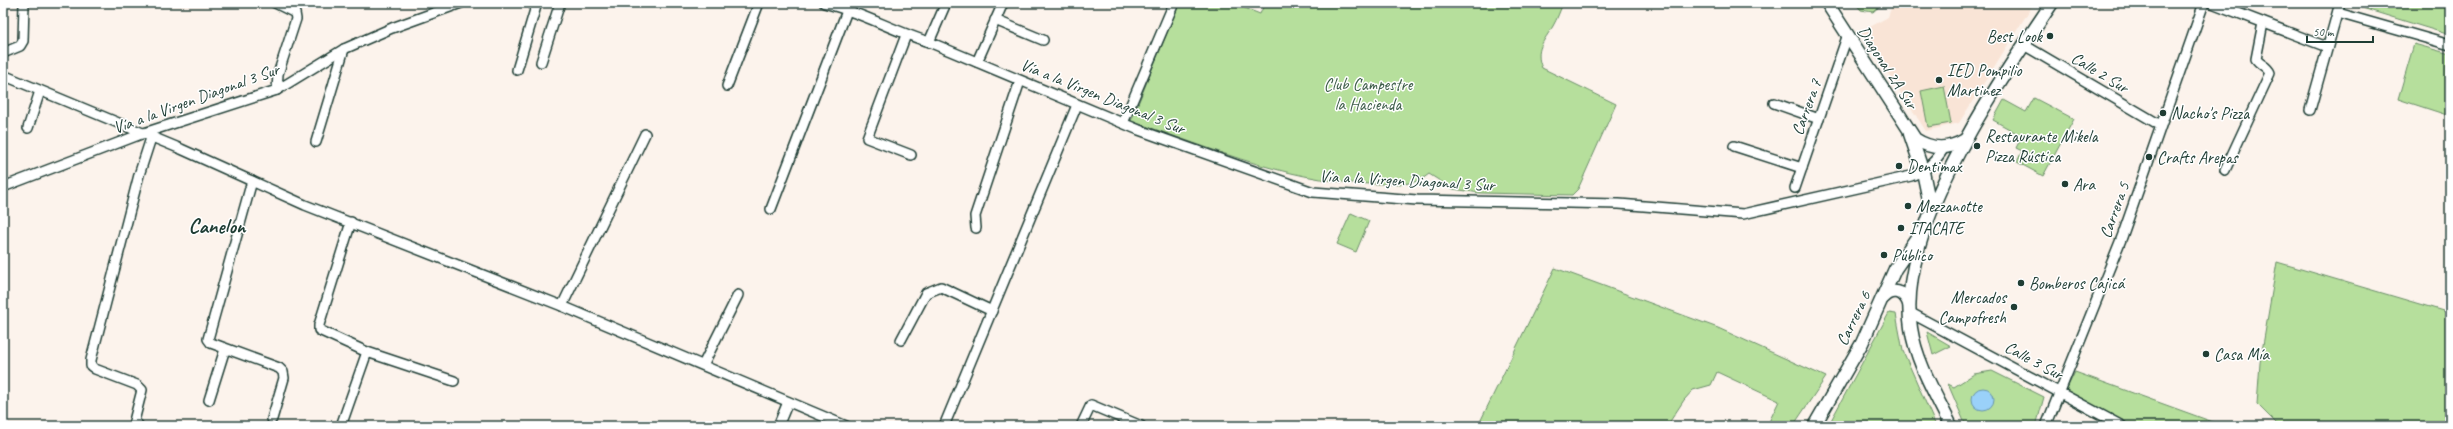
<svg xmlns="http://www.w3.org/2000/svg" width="2453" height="429" viewBox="0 0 2453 429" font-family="Caveat,sans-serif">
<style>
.built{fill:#f9e4d6}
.green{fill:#b6df9c;stroke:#6a8e68}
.water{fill:#9ad1f9;stroke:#6996aa}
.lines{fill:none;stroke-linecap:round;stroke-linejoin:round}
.street-casing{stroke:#1f3d34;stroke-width:12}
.secondary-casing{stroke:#1f3d34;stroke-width:15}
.street{stroke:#fff;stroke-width:9}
.secondary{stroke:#fff;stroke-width:12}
.poi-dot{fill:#1f3d34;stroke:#fff;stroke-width:1.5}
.labels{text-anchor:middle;stroke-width:3;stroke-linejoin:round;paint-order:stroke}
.poi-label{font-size:17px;fill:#1f3d34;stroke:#fff;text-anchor:start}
.street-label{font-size:17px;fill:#1f3d34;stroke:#fff}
.park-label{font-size:17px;fill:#3d5d49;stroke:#fff}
.district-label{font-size:21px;font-weight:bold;fill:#1f3d34;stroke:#fff}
</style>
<rect width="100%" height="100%" fill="#fcf3ec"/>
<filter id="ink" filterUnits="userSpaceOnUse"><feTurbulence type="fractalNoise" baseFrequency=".025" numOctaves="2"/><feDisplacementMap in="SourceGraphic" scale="8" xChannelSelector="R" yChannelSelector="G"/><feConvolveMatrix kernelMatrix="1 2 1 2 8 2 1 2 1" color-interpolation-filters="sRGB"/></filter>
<g filter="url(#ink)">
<path class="built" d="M1893 3H2034L1959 123 1926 131 1861 32 1888 17Z"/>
<g class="green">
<path d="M1179 3H1232L1260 14 1265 3H1563C1560 11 1557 19 1553 26 1544 41 1534 50 1542 68L1616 104 1578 189 1572 195 1480 193 1453 189 1429 174C1416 185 1403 184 1386 184 1297 186 1214 149 1131 121Z"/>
<path d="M1855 3H1883L1873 12 1861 10Z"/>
<path d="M2346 3H2450V35Z"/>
<path d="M2414 44 2450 54V116L2398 99Z"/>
<path d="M1944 86 1951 123 1928 127 1921 91Z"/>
<path d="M2034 98 2074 119 2043 176 2017 162 2022 151 2016 148 2022 136 1993 120 2004 100 2026 112Z"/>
<path d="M1351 213 1369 221 1356 252 1337 244Z"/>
<path d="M2277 262 2450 313V426H2279L2257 404 2260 363Z"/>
<path d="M1555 268 1718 328 1826 377 1793 426 1768 424 1779 401 1717 372 1711 385 1693 390 1684 400 1667 426H1478Z"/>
<path d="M1889 313 1896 314 1903 351 1936 426H1828Z"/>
<path d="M1927 332 1951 346 1933 355Z"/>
<path d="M1992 371 2044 397 2036 426H1966L1948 384 1954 387 1974 374Z"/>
<path d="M2075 372 2224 426H2132L2066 390Z"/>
</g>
<circle class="water" cx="1983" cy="399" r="11"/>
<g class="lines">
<g class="street-casing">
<g id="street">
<path d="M275 3 295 13 296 19 278 74 277 90"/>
<path d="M824 3C861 12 893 31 929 42L1139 130 1313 192 1417 200 1619 204 1743 214 1911 176C1927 170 1936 161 1944 148"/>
<path d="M2212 3 2327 47"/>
<path d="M2338 13 2450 45"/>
<path d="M995 20 1043 40"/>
<path d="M906 35 867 138 911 155"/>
<path d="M929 42 946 3"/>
<path d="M2024 45 2160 125"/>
<path d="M3 53 20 46 23 41 24 3"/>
<path d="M541 62 560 3"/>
<path d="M977 62 1003 3"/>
<path d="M517 70 537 3"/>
<path d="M3 75 181 149 305 205 562 306 846 426"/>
<path d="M727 86 759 3"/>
<path d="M1774 103 1819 119"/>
<path d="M2310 110 2340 3"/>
<path d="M1123 123 1174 3"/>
<path d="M28 128 40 91"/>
<path d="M316 142 344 49"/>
<path d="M1734 146 1802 168"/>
<path d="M2225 170 2270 73C2267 66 2260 65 2256 59L2263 23"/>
<path d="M252 181 208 339 211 343 279 368 283 372 284 378 272 419"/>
<path d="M3 187 144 133 277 90 344 49 392 28 461 3"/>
<path d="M1795 188 1847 37"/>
<path d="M771 209 850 3"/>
<path d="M351 222 319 325V330L367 352 454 381"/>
<path d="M976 228 975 216 1020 81"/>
<path d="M562 306 645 134"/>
<path d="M1909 312 2122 426"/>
<path d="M901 340 926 293 941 287 992 311"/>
<path d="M703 365 738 295"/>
<path d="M209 400 225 349"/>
<path d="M139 426 134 421 142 390 137 385 95 369 91 366V360L139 175 151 138"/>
<path d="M341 426 367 352"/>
<path d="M778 426 788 402"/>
<path d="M944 426 1077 105"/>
<path d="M1081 426 1091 405 1141 426"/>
<path d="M2046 426 2122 237 2204 3"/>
</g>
</g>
<g class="secondary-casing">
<g id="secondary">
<path d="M1827 3 1915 139C1932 150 1948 150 1965 140"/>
<path d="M1910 134 1923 172 1931 210"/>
<path d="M1883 298C1892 288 1904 290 1909 304"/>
<path d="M1814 426 1862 343 1895 269 1920 233"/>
<path d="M1951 426C1936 395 1916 362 1911 328 1895 230 1999 82 2052 3"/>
</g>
</g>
<use href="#street" class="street"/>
<use href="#secondary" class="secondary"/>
</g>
</g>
<g class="poi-dot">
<circle cx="2050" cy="36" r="4"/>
<circle cx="1939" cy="80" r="4"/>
<circle cx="2163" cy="113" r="4"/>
<circle cx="1977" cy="146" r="4"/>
<circle cx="2149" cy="157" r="4"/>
<circle cx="1899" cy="166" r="4"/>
<circle cx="2065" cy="184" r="4"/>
<circle cx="1908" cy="206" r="4"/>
<circle cx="1901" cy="228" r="4"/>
<circle cx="1884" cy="255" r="4"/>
<circle cx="2021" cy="283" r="4"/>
<circle cx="2014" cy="307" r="4"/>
<circle cx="2206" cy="354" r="4"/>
</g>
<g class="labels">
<g class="poi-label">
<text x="2042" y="42" text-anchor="end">Best Look</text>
<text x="1947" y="76">IED Pompilio<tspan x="1947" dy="20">Martinez</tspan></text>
<text x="2171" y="119">Nacho's Pizza</text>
<text x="1985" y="142">Restaurante Mikela<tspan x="1985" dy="20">Pizza Rústica</tspan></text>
<text x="2157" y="163">Crafts Arepas</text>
<text x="1907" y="172">Dentimax</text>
<text x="2073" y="190">Ara</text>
<text x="1916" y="212">Mezzanotte</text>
<text x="1909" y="234">ITACATE</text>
<text x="1892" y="261">Público</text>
<text x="2029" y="289">Bomberos Cajicá</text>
<text x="2006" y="303" text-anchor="end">Mercados<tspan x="2006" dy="20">Campofresh</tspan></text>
<text x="2214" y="360">Casa Mía</text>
</g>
<g class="street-label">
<text transform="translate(1888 67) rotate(57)" y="6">Diagonal 2A Sur</text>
<text transform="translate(2100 72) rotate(31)" y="6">Calle 2 Sur</text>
<text transform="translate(1103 96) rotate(22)" y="6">Vía a la Virgen Diagonal 3 Sur</text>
<text transform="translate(196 98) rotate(-20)" y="6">Vía a la Virgen Diagonal 3 Sur</text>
<text transform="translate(1806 107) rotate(-70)" y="6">Carrera 7</text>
<text transform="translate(1407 180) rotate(3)" y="6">Vía a la Virgen Diagonal 3 Sur</text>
<text transform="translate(2114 210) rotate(-70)" y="6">Carrera 5</text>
<text transform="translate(1853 318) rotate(-64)" y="6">Carrera 6</text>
<text transform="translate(2034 360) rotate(28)" y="6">Calle 3 Sur</text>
</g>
<g class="park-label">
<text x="1368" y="90">Club Campestre<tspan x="1368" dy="20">la Hacienda</tspan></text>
</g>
<g class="district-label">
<text x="217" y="233">Canelon</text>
</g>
</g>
<rect width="2453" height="429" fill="none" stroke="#fff" stroke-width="16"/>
<rect x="8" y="8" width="2437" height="413" fill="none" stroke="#1f3d34" stroke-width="1.5" filter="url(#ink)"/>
<path d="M2307 36v6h66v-6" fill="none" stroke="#1f3d34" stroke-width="2"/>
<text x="2313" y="36" font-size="12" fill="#1f3d34" stroke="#ffffff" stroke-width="3" paint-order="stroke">50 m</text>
</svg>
